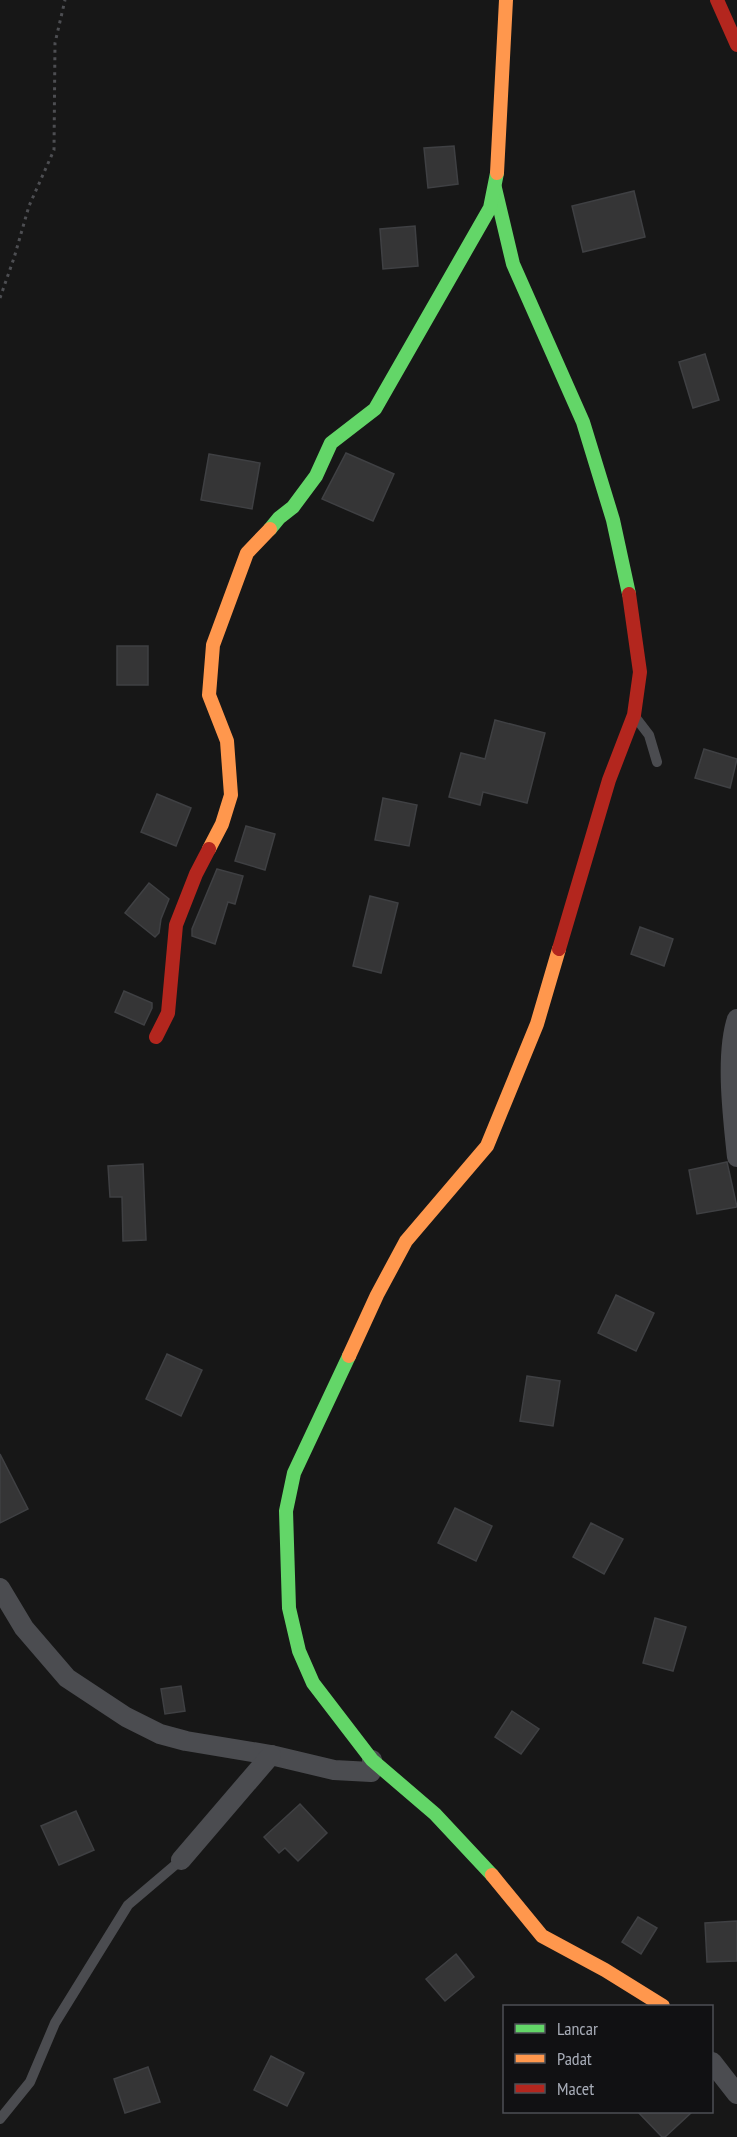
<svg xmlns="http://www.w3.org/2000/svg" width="737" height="2137" viewBox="0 0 737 2137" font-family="'PT Sans Narrow',sans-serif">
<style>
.building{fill:#353536;stroke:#3f4043;stroke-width:1.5}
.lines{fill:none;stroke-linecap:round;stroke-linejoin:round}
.path{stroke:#4d4e52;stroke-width:3;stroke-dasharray:3 4.5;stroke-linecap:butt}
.lane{stroke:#4b4c50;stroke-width:10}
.street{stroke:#4b4c50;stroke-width:20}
.fast{stroke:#63d668;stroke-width:14}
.slow{stroke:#ff974d;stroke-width:14}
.jam{stroke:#b3261e;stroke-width:14}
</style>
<rect width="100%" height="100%" fill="#171717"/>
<g class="building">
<path d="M454 146 458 184 428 188 424 148Z"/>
<path d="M634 191 645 237 583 252 572 206Z"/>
<path d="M415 226 418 266 383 269 380 229Z"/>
<path d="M705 354 719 400 693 408 679 362Z"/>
<path d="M346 453 394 474 373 521 322 499Z"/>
<path d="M209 454 260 463 252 509 201 500Z"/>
<rect x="117" y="646" width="31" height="39"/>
<path d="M495 720 545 733 527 803 483 792 480 805 449 797 461 753 485 759Z"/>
<path d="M704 749 737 759 730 788 695 778Z"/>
<path d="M157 794 191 808 176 846 141 832Z"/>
<path d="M383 798 417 805 409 846 375 840Z"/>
<path d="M246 826 275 834 265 870 235 861Z"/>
<path d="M217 869 243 876 235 904 228 902 215 944 192 936V929Z"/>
<path d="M149 883 169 899 161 919 159 933 155 937 125 913Z"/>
<path d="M370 896 398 903 381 973 353 966Z"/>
<path d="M640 927 673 939 664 966 631 954Z"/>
<path d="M124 991 152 1003V1008L144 1025 115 1012Z"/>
<path d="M727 1162 737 1207 697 1214 689 1170Z"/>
<path d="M143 1164 146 1240 123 1241 122 1197H110L108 1166Z"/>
<path d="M616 1295 654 1313 636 1351 598 1333Z"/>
<path d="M167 1354 202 1370 181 1416 146 1399Z"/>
<path d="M527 1376 560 1381 553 1426 520 1421Z"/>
<path d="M0 1454 28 1509 0 1523Z"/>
<path d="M455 1508 492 1526 476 1561 438 1543Z"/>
<path d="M591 1523 623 1539 604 1574 573 1557Z"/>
<path d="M655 1618 686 1627 673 1671 643 1663Z"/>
<path d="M181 1686 185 1711 165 1714 161 1689Z"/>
<path d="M512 1711 539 1729 521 1754 495 1737Z"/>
<path d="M300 1804 327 1833 298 1861 285 1848 279 1853 264 1837Z"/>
<path d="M76 1811 94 1850 59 1865 41 1826Z"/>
<path d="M638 1917 657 1928 641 1954 622 1942Z"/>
<path d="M737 1921V1961L707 1962 705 1923Z"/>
<path d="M456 1954 474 1977 445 2001 426 1979Z"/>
<path d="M271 2056 304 2073 287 2106 254 2090Z"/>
<path d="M148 2067 160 2102 125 2113 114 2079Z"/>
<path d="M638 2112H692L665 2137H662Z"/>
</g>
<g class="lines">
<path class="path" d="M0 298 14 258 29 206 54 150 55 43 65 0"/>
<g class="lane">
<path d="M636 718 649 735 657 762"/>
<path d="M0 2119 30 2082 55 2023 128 1905 181 1860"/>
</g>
<g class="street">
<path d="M737 1019C725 1055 733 1119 737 1157"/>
<path d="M0 1588 24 1628 67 1678 126 1717 160 1734 186 1741 271 1755 334 1770 371 1772 373 1767 372 1760"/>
<path d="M181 1860 271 1755"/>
<path d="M712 2062 737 2094"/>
</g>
<g class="fast">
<path d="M495 188 513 264 583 422 613 520 629 594"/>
<path d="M270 529 279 518 293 507 316 476 331 443 375 409 490 208 497 173"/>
<path d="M349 1356 294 1473 286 1511 289 1608 299 1651 313 1683 372 1760 435 1814 492 1875"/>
</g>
<g class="slow">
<path d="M497 173 506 0"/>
<path d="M209 849 222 824 231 795 227 741 209 695 213 645 247 553 270 529"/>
<path d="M349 1356 377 1295 406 1241 487 1146 537 1024 559 949"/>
<path d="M492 1875 542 1936 605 1970 663 2006"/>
</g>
<g class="jam">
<path d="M717 0 737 45"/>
<path d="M559 949 609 780 634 715 640 672 629 594"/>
<path d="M156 1037 168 1013 176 925 196 874 209 849"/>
</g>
</g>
<rect x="503" y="2005" width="210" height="108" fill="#111113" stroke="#4d4f55" stroke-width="1.5"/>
<rect x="515" y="2024" width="30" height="9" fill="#63d668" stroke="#4d4f55" stroke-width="1.5"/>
<text x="557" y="2035" font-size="18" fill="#a8adb8">Lancar</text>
<rect x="515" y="2054" width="30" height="9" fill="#ff974d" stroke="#4d4f55" stroke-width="1.5"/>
<text x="557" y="2065" font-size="18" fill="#a8adb8">Padat</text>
<rect x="515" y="2084" width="30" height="9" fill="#b3261e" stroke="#4d4f55" stroke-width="1.5"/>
<text x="557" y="2095" font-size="18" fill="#a8adb8">Macet</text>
</svg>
